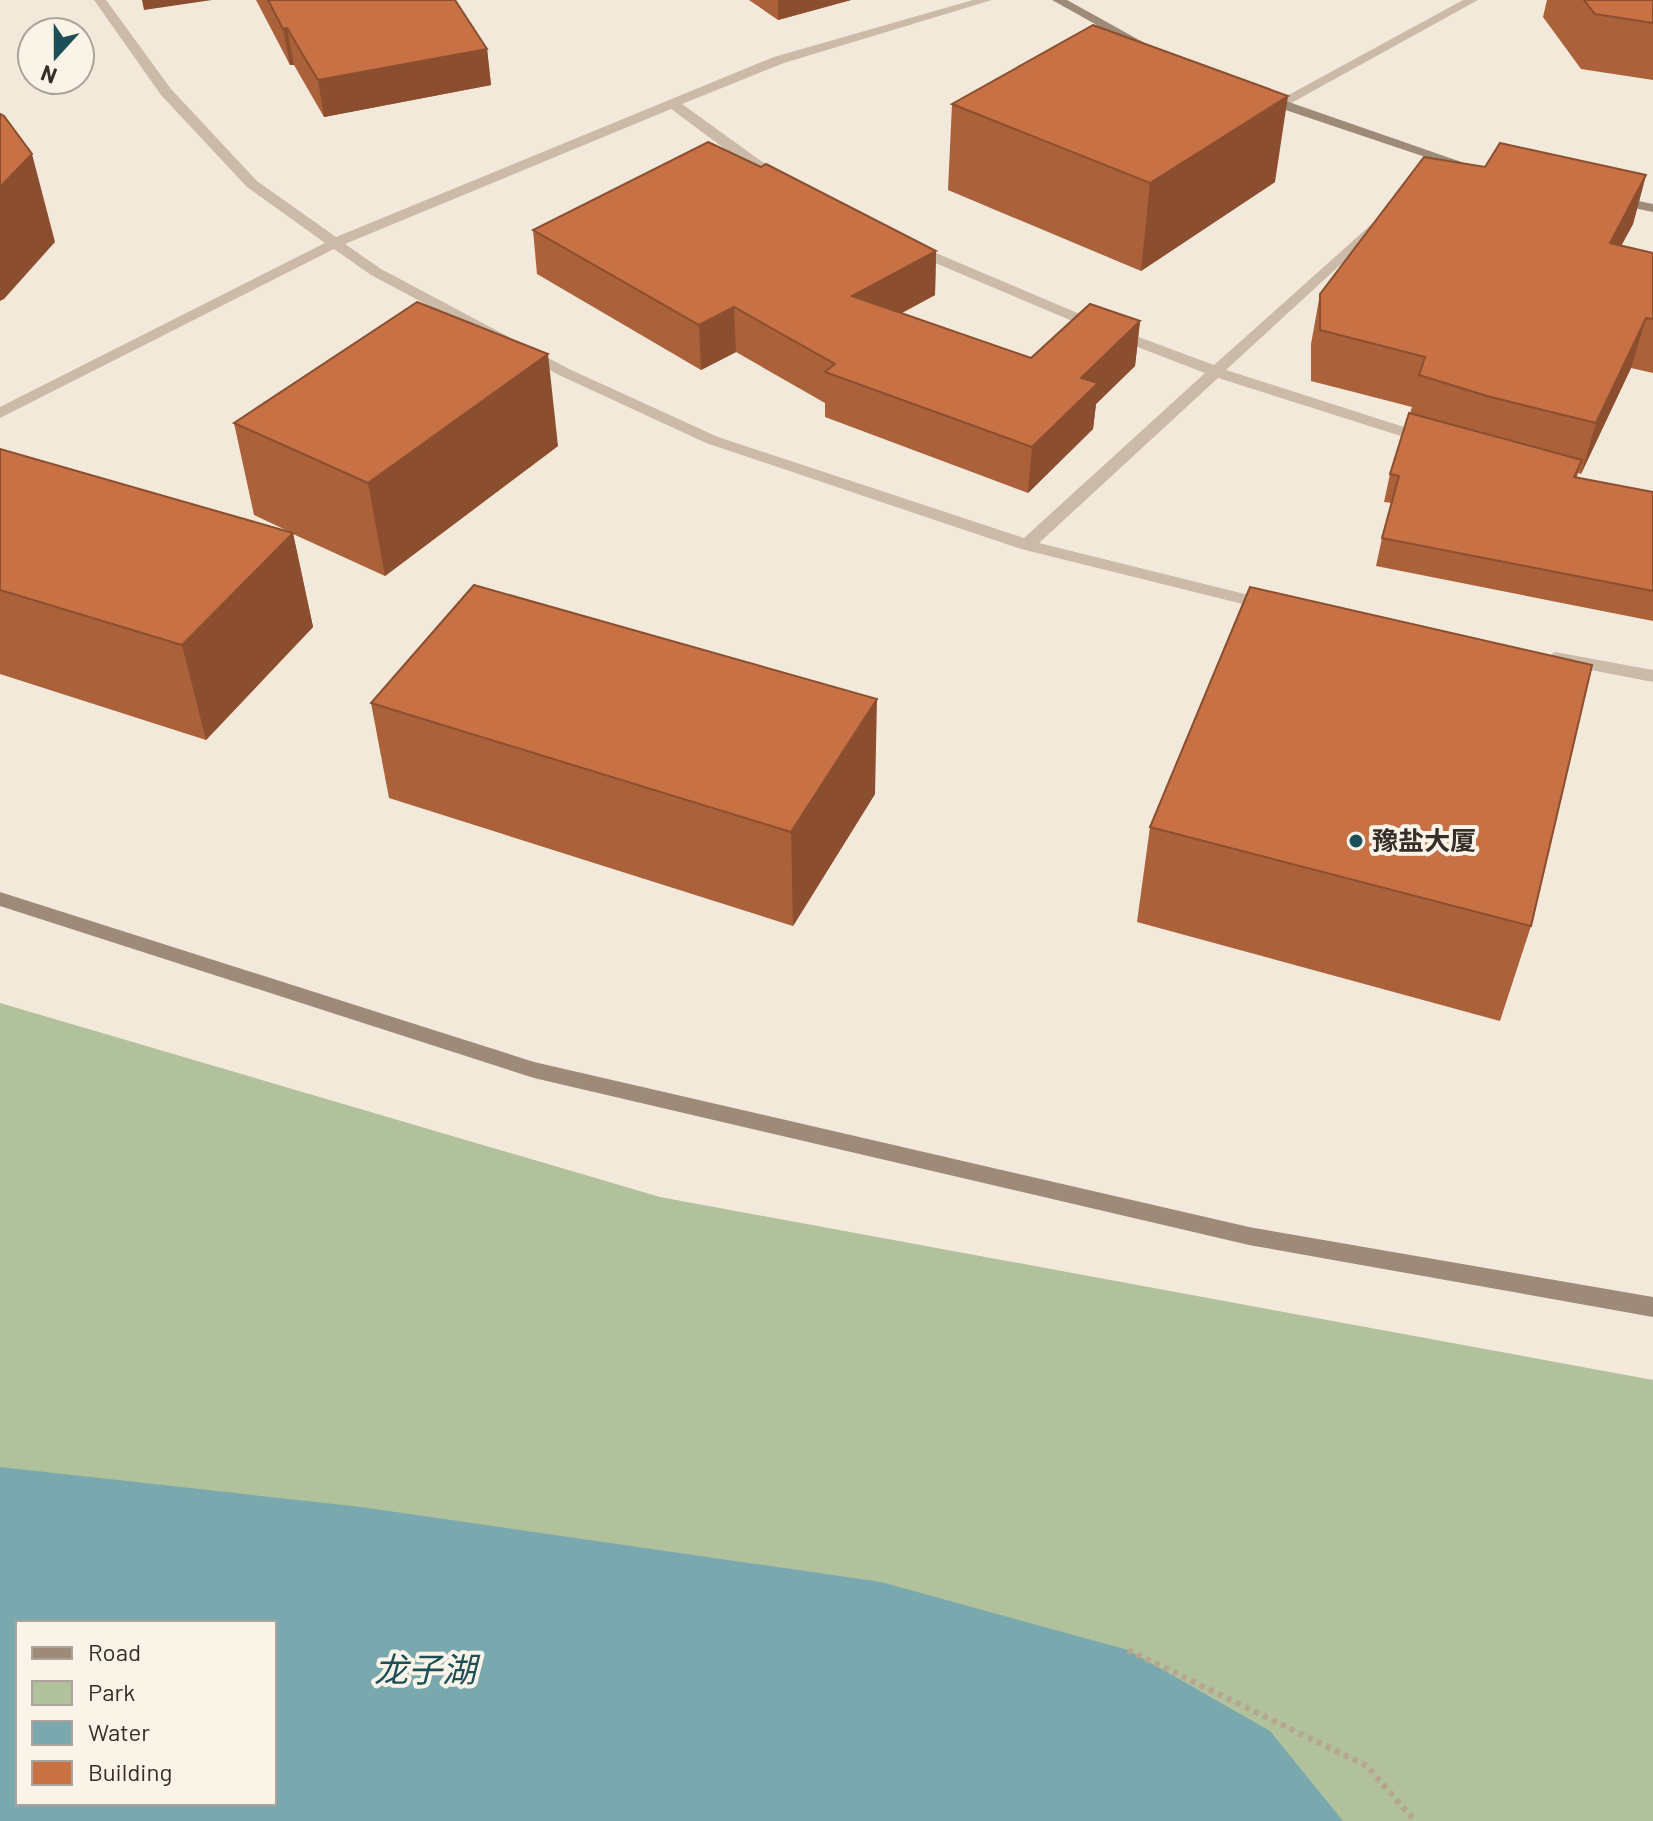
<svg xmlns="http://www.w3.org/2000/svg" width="1653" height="1821" viewBox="0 0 1653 1821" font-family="Barlow,'Noto Sans SC',sans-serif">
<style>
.green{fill:#b1c19b;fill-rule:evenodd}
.water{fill:#7aa8af;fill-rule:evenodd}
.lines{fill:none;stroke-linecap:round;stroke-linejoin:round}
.path{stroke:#b6a591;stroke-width:6;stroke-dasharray:5 5;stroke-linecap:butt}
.street{fill:#cabaa7;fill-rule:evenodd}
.secondary{fill:#9e8a78;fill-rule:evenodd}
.wall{fill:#ab613a}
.shaded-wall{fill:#8b4f30}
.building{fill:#c77144;stroke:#8b4f30;stroke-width:2}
.poi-dot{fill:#1d4f58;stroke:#faf3e8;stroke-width:3}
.labels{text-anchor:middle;stroke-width:8;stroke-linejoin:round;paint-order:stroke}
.poi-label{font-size:26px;font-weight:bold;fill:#362e28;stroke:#faf3e8;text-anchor:start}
.near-water-label{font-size:34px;font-style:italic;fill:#1d4f58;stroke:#faf3e8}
</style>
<rect width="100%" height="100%" fill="#f2e9db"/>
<path class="green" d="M0 1003 660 1197 1653 1380V1821H0ZM18 1623H274V1803H18Z"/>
<path class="water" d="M0 1467 361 1507 881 1582 1128 1650 1270 1731 1343 1821H0ZM18 1623H274V1803H18Z"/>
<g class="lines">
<path class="path" d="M1128 1650 1367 1766 1415 1821"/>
<g class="street">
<path d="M94 0H106L171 89 257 181 336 237 774 57 973 0H992L784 63 682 104 761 161 790 177V183C768 186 693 124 671 109L345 244 381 269 569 369 718 437 1024 538 1205 373 1096 331 907 251V245H917L1106 325 1214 365 1383 214 1390 218 1388 221 1226 370 1435 437 1437 440 1429 445 1423 443 1218 378 1039 543 1277 602 1280 606 1271 611 1021 549 706 443 559 375 371 275 334 249 0 418V407L325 243 247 187 161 95Z"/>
<path d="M1463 0H1478L1284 107 1272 104Z"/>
<path d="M1555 652 1653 670V682L1549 662 1546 658Z"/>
</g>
<g class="secondary">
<path d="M1052 0H1067L1150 46 1140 49Z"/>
<path d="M1256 94H1266L1473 166 1461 169 1256 100Z"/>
<path d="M1614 196 1653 204V212L1609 203V197Z"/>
<path d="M0 892 534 1062 1249 1227 1653 1297V1317L1249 1245 534 1078 0 906Z"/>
</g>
</g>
<g class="wall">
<path d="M256 0H455L487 49 491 85 324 117 294 65H290Z"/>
<path d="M749 0H851L778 20Z"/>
<path d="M1547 0H1653V80L1581 69 1543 17Z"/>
<path d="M952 104 1275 182 1141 271 948 190Z"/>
<path d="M1485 167 1646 175 1633 224 1621 246 1653 253V373L1631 368 1581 474 1578 473 1577 478 1653 492V621L1376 566 1382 538 1392 503 1384 502 1390 474 1412 407 1311 381V344L1320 294Z"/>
<path d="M533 230 936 251 935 295 902 313 1031 358 1140 321 1135 366 1096 404 1093 429 1028 493 825 417V403L736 352 701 370 537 274Z"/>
<path d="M234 423 558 446 385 576 293 534 313 627 206 740 0 674V449L290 532 254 515Z"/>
<path d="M371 703 875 794 793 926 389 798Z"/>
<path d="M1150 827 1531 926 1500 1021 1137 922Z"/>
</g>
<g class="shaded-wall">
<path d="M142 0H212L144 10Z"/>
<path d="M778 0H851L778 20Z"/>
<path d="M287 28 294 65H290L283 29Z"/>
<path d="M487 49 491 85 324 117 318 80Z"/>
<path d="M1288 96 1275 182 1141 271 1150 183Z"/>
<path d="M32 154 55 242 4 299 0 301V187Z"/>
<path d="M1646 175 1633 224 1596 292 1610 243Z"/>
<path d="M936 251 935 295 851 340 852 296Z"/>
<path d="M734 307 736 352 701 370 699 325Z"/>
<path d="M1646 318 1631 368 1581 474 1596 423Z"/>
<path d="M1140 321 1135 366 1096 404 1093 429 1028 493 1032 447 1081 378Z"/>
<path d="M548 354 558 446 385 576 368 483Z"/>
<path d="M293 533 313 627 206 740 182 645Z"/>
<path d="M877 699 875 794 793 926 791 832Z"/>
</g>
<g class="building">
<path d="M268 0H455L487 49 318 80 287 28 283 29Z"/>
<path d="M1584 0H1653V23L1595 14Z"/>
<path d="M1093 25 1288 96 1150 183 952 104Z"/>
<path d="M0 114 4 116 32 154 0 187Z"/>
<path d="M708 142 761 167 766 164 936 251 852 296 1031 358 1090 304 1140 321 1081 378 1098 383 1032 447 825 372 835 364 734 307 699 325 533 230Z"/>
<path d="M1500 143 1646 175 1610 243 1653 253V319L1646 318 1596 423 1487 396 1419 375 1425 357 1320 330V294L1424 157 1485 167Z"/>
<path d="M417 302 548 354 368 483 234 423Z"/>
<path d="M1409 413 1582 460 1574 477 1653 492V591L1382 538 1399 476 1390 474Z"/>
<path d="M0 449 293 533 182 645 0 590Z"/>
<path d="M474 585 877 699 791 832 371 703Z"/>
<path d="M1250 587 1592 665 1531 926 1150 827Z"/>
</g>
<circle class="poi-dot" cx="1356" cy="841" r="8"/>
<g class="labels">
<g class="poi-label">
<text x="1372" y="850">豫盐大厦</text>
</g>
<g class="near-water-label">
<text x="425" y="1682">龙子湖</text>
</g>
</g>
<rect x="16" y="1621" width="260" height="184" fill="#faf3e8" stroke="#aca49b" stroke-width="2"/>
<rect x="32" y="1647" width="40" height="12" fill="#9e8a78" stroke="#aca49b" stroke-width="2"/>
<text x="88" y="1661" font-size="24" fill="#362e28">Road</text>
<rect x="32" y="1681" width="40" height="24" fill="#b1c19b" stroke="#aca49b" stroke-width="2"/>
<text x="88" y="1701" font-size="24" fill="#362e28">Park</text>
<rect x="32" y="1721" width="40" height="24" fill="#7aa8af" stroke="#aca49b" stroke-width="2"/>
<text x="88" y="1741" font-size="24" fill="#362e28">Water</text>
<rect x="32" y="1761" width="40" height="24" fill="#c77144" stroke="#aca49b" stroke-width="2"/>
<text x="88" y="1781" font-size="24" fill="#362e28">Building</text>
<g transform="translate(56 56) rotate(201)"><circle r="38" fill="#faf3e8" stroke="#aca49b" stroke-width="2"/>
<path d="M0-6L14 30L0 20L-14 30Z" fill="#1d4f58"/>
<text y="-12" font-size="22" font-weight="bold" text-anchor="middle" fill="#362e28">N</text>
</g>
</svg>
